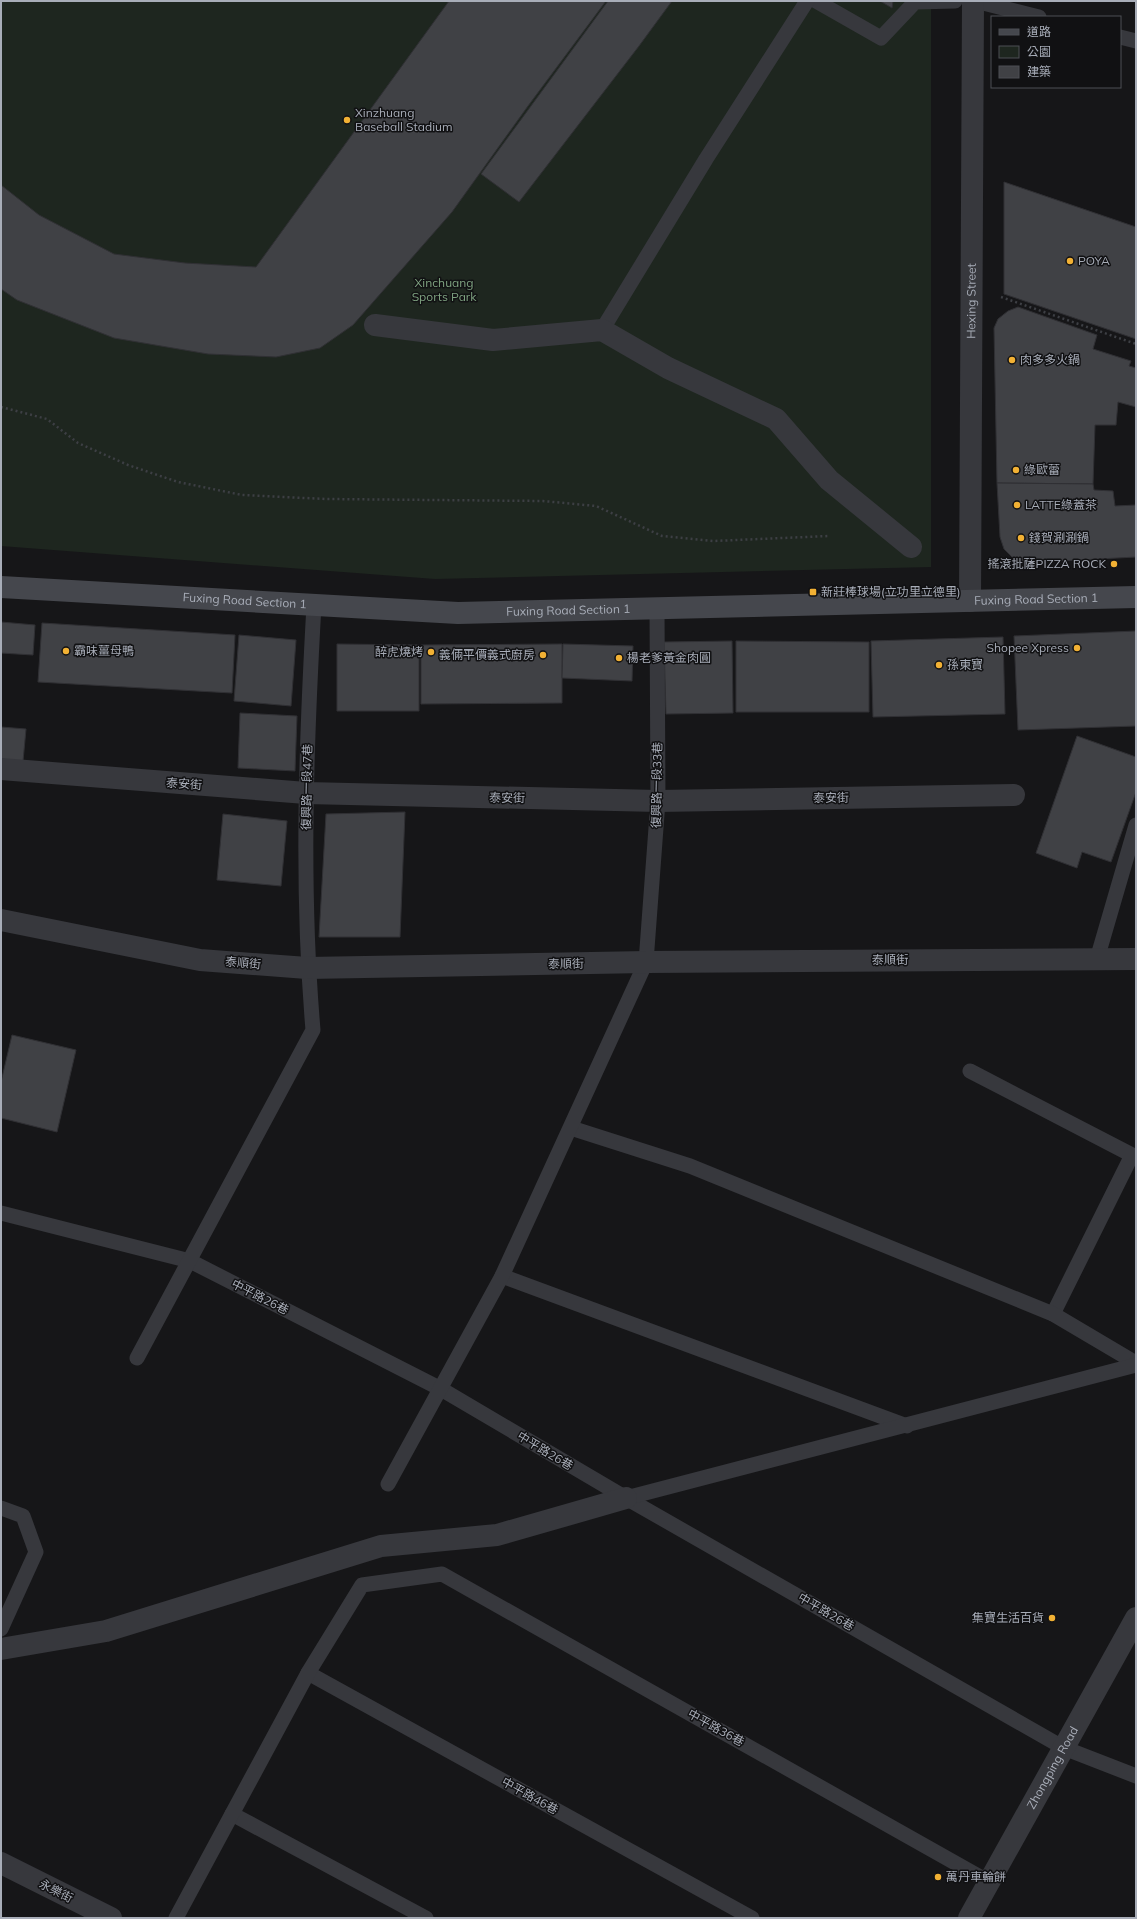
<svg xmlns="http://www.w3.org/2000/svg" width="1137" height="1919" viewBox="0 0 1137 1919" font-family="Mulish,'Noto Sans TC',sans-serif">
<style>
.green{fill:#1e261f}
.building{fill:#404145;stroke:#303034}
.lines{fill:none;stroke-linecap:round;stroke-linejoin:round}
.path{stroke:#3d3f44;stroke-width:2.5;stroke-dasharray:2 3;stroke-linecap:butt}
.lane{stroke:#37383d;stroke-width:15}
.street{stroke:#37383d;stroke-width:22}
.secondary{stroke:#45474d;stroke-width:22}
.poi-dot{fill:#f2b134;stroke:#111113;stroke-width:1.5}
.labels{text-anchor:middle;stroke-width:3;stroke-linejoin:round;paint-order:stroke}
.poi-label{font-size:12px;fill:#a8adb8;stroke:#111113;text-anchor:start}
.park-label{font-size:12px;fill:#7fa381;stroke:#111113}
.street-label{font-size:12px;fill:#a8adb8;stroke:#111113}
</style>
<rect width="100%" height="100%" fill="#161618"/>
<path class="green" d="M1 1H931V567L435 579 1 546Z"/>
<g class="building">
<path d="M449 1H606L528 106 452 212 353 325 320 348 276 357 208 354 114 338 17 300 1 289V185L39 215 114 254 185 263 256 267Z"/>
<path d="M608 1H672L639 46 519 202 481 174Z"/>
<path d="M880 1H893L892 8Z"/>
<path d="M1004 182 1136 227V339L1004 294Z"/>
<path d="M1018 307 1097 335 1093 349 1131 361 1129 366 1136 368V407L1118 402 1116 425H1095L1093 484 997 483 994 328 998 319 1008 311Z"/>
<path d="M997 483 1093 484 1094 490 1113 491 1115 506 1136 505V557L1022 563 1012 557 1004 549 1000 537Z"/>
<path d="M1 622 35 625 33 655 1 653Z"/>
<path d="M42 623 235 635 232 693 38 682Z"/>
<path d="M1136 631V726L1018 730 1014 636Z"/>
<path d="M239 635 296 640 291 706 234 701Z"/>
<path d="M1003 637 1005 714 873 717 871 641Z"/>
<path d="M732 641 733 713 666 714 664 642Z"/>
<path d="M736 641 869 642V712H736Z"/>
<path d="M337 644 419 645V711H337Z"/>
<path d="M562 644V703L421 704V645Z"/>
<path d="M563 644 633 646 632 681 562 678Z"/>
<path d="M240 713 297 716 295 771 238 768Z"/>
<path d="M1 727 26 729 23 761 1 759Z"/>
<path d="M1077 736 1136 757V792L1111 862 1082 852 1077 868 1036 853Z"/>
<path d="M405 812 400 937H319L326 814Z"/>
<path d="M223 814 287 821 281 886 217 880Z"/>
<path d="M12 1035 76 1050 57 1132 1 1118V1082Z"/>
</g>
<g class="lines">
<g class="path">
<path d="M1001 297 1136 344"/>
<path d="M1 407 47 419 78 443 128 465 178 482 242 495 326 499 543 501 596 506 662 536 713 541 829 536"/>
</g>
<g class="lane">
<path d="M816 1 881 38 915 2 955 1"/>
<path d="M975 1 1039 17"/>
<path d="M1120 37 1136 41"/>
<path d="M602 330 706 159 807 1"/>
<path d="M1097 959 1136 825"/>
<path d="M970 1071 1132 1155 1053 1314"/>
<path d="M571 1128 690 1166 1053 1314 1136 1363"/>
<path d="M1 1213 190 1261 441 1389 626 1498 1064 1748 1136 1776"/>
<path d="M502 1276 907 1426"/>
<path d="M137 1358 313 1030C301 889 306 746 314 605"/>
<path d="M388 1484 502 1276 646 962 658 801 657 608"/>
<path d="M626 1498 1136 1365"/>
<path d="M1 1508 23 1516 36 1552 1 1629"/>
<path d="M308 1673 752 1918"/>
<path d="M232 1814 426 1918"/>
<path d="M176 1918 308 1673 362 1585 442 1574 989 1882"/>
</g>
<g class="street">
<path d="M375 325 493 340 602 330 668 368 776 419 829 480 911 547"/>
<path id="s1" d="M970 601 973 1"/>
<path d="M1 769 306 793 658 801 1014 795"/>
<path d="M1 920 200 960 307 968 646 962 1136 959"/>
<path d="M1 1649 106 1631 381 1546 497 1535 626 1498"/>
<path d="M1 1863 111 1918"/>
<path id="s2" d="M969 1918 1136 1618"/>
</g>
<path class="secondary" id="s3" d="M1 587 458 613 1136 597"/>
</g>
<g class="poi-dot">
<circle cx="347" cy="120" r="4"/>
<circle cx="1070" cy="261" r="4"/>
<circle cx="1012" cy="360" r="4"/>
<circle cx="1016" cy="470" r="4"/>
<circle cx="1017" cy="505" r="4"/>
<circle cx="1021" cy="538" r="4"/>
<circle cx="1114" cy="564" r="4"/>
<rect x="809" y="588" width="8" height="8" rx="2"/>
<circle cx="1077" cy="648" r="4"/>
<circle cx="66" cy="651" r="4"/>
<circle cx="431" cy="652" r="4"/>
<circle cx="543" cy="655" r="4"/>
<circle cx="619" cy="658" r="4"/>
<circle cx="939" cy="665" r="4"/>
<circle cx="1052" cy="1618" r="4"/>
<circle cx="938" cy="1877" r="4"/>
</g>
<g class="labels">
<g class="poi-label">
<text x="355" y="117">Xinzhuang<tspan x="355" dy="14">Baseball Stadium</tspan></text>
<text x="1078" y="265">POYA</text>
<text x="1020" y="364">肉多多火鍋</text>
<text x="1024" y="474">綠歐蕾</text>
<text x="1025" y="509">LATTE綠蓋茶</text>
<text x="1029" y="542">錢賀涮涮鍋</text>
<text x="1106" y="568" text-anchor="end">搖滾批薩PIZZA ROCK</text>
<text x="821" y="596">新莊棒球場(立功里立德里)</text>
<text x="1069" y="652" text-anchor="end">Shopee Xpress</text>
<text x="74" y="655">霸味薑母鴨</text>
<text x="423" y="656" text-anchor="end">醉虎燒烤</text>
<text x="535" y="659" text-anchor="end">義倆平價義式廚房</text>
<text x="627" y="662">楊老爹黃金肉圓</text>
<text x="947" y="669">孫東寶</text>
<text x="1044" y="1622" text-anchor="end">集寶生活百貨</text>
<text x="946" y="1881">萬丹車輪餅</text>
</g>
<g class="park-label">
<text x="444" y="287">Xinchuang<tspan x="444" dy="14">Sports Park</tspan></text>
</g>
<g class="street-label">
<text dy="4" stroke="none"><textPath href="#s1" startOffset="300">Hexing Street</textPath></text>
<text dy="4" stroke="none"><textPath href="#s3" startOffset="1036">Fuxing Road Section 1</textPath></text>
<text dy="4" stroke="none"><textPath href="#s3" startOffset="244">Fuxing Road Section 1</textPath></text>
<text dy="4" stroke="none"><textPath href="#s3" startOffset="568">Fuxing Road Section 1</textPath></text>
<text transform="translate(184 784) rotate(4)" y="4">泰安街</text>
<text transform="translate(657 785) rotate(-89)" y="4">復興路一段33巷</text>
<text transform="translate(307 787) rotate(-89)" y="4">復興路一段47巷</text>
<text transform="translate(507 798) rotate(1)" y="4">泰安街</text>
<text transform="translate(831 798) rotate(-1)" y="4">泰安街</text>
<text x="890" y="964">泰順街</text>
<text transform="translate(243 963) rotate(5)" y="4">泰順街</text>
<text transform="translate(566 964) rotate(-1)" y="4">泰順街</text>
<text transform="translate(260 1297) rotate(27)" y="4">中平路26巷</text>
<text transform="translate(545 1451) rotate(31)" y="4">中平路26巷</text>
<text transform="translate(826 1612) rotate(30)" y="4">中平路26巷</text>
<text transform="translate(716 1728) rotate(29)" y="4">中平路36巷</text>
<text dy="4" stroke="none"><textPath href="#s2" startOffset="172">Zhongping Road</textPath></text>
<text transform="translate(530 1796) rotate(29)" y="4">中平路46巷</text>
<text transform="translate(56 1891) rotate(27)" y="4">永樂街</text>
</g>
</g>
<rect width="1137" height="1919" fill="none" stroke="#a8adb8" stroke-width="4"/>
<rect x="991" y="16" width="130" height="72" fill="#111113" stroke="#4d4f55"/>
<rect x="999" y="29" width="20" height="6" fill="#45474d" stroke="#4d4f55"/>
<text x="1027" y="36" font-size="12" fill="#a8adb8">道路</text>
<rect x="999" y="46" width="20" height="12" fill="#1e261f" stroke="#4d4f55"/>
<text x="1027" y="56" font-size="12" fill="#a8adb8">公園</text>
<rect x="999" y="66" width="20" height="12" fill="#404145" stroke="#4d4f55"/>
<text x="1027" y="76" font-size="12" fill="#a8adb8">建築</text>
</svg>
